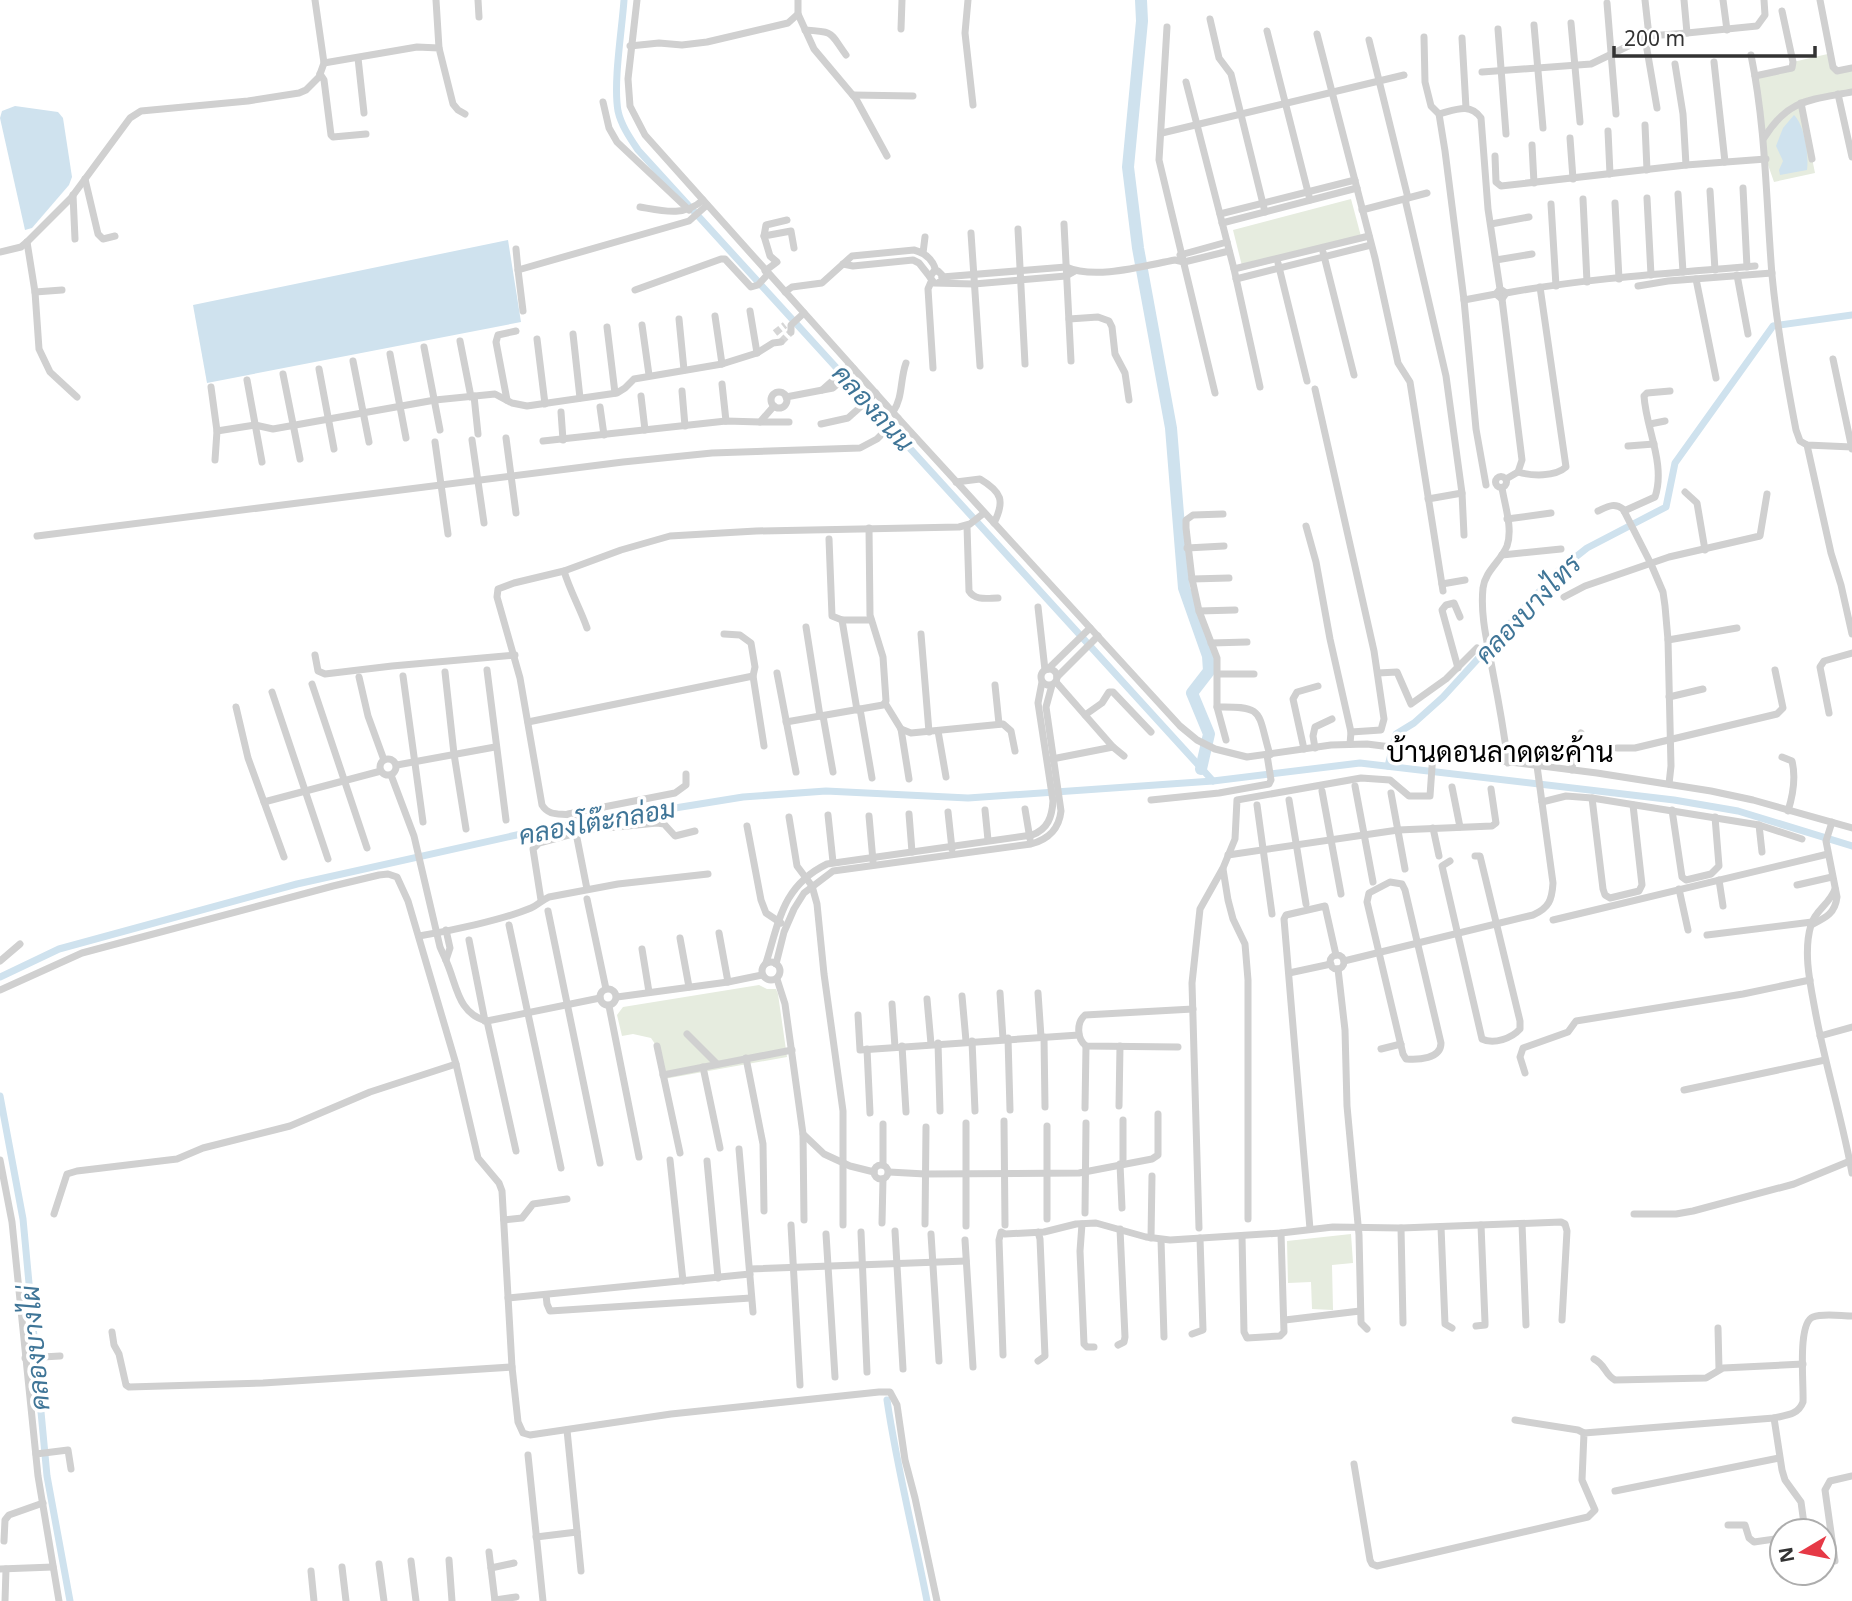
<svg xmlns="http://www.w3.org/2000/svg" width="1852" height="1601" viewBox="0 0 1852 1601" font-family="'Noto Sans',Sarabun,sans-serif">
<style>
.green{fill:#e6ecdf}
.water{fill:#cfe2ee}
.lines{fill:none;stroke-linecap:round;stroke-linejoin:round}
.canal{stroke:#cfe2ee;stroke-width:7}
.river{stroke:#cfe2ee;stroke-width:12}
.minor-tunnel{stroke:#d6d6d6;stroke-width:7;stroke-dasharray:7 3.5;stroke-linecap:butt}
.minor{stroke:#d0d0d0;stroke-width:7}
.labels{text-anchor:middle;stroke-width:7;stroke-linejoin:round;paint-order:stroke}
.water-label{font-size:26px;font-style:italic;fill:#3f7597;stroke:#fff}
.quarter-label{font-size:28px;fill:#000;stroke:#fff}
</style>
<rect width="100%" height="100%" fill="#fff"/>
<g class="green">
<path d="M1832 53 1835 70 1852 66V92L1801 103 1815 173 1774 182 1766 159 1755 76 1794 68 1793 62Z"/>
<path d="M1351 199 1362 240 1243 270 1233 230Z"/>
<path d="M759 985 767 989H776L778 994 787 1057 664 1079 657 1047 651 1038 633 1034 622 1036 617 1015 623 1007Z"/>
<path d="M1351 1234 1353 1263 1332 1265 1333 1310 1312 1309 1311 1282 1288 1283 1287 1241Z"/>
</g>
<g class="water">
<path d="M15 106 58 112 63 118 72 177 69 185 32 228 25 230 0 118 2 111Z"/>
<path d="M1794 115C1805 126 1809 155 1807 170L1780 175 1779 170 1783 161 1776 146 1783 128Z"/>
<path d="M508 240 521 322 207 383 193 305Z"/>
</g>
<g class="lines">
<g class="canal">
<path d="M624 0C622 30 613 82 618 111 621 125 630 138 638 150L1213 781"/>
<path d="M1388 766 1396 734 1414 723 1443 697 1558 571 1587 548 1666 507 1675 463 1773 326 1852 315"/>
<path d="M0 977 59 949 297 884 539 830 743 797 826 791 968 798 1213 781 1360 763 1674 800 1738 811 1852 846"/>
<path d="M0 1096 23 1219 47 1476 70 1601"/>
<path d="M887 1400C897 1468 914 1534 927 1601"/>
</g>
<path class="river" d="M1141 0 1142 21 1128 167 1138 248 1171 428 1184 588 1208 656 1209 671 1192 693 1209 734 1201 769"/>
<g class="minor-tunnel">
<path d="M775 333 785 325"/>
<path d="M781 342 791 332"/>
</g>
<g class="minor">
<path d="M436 0 439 48"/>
<path d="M478 0 479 17"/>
<path d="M637 0 628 79 630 106 645 135 898 418 1180 726 1197 740 1215 749 1247 757 1331 745 1367 744 1597 773 1711 791 1753 800 1852 828"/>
<path d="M968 0 965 33 973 105"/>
<path d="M1645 0 1649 36"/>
<path d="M1684 0 1687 33 1757 26 1765 15 1764 0"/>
<path d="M1723 0 1727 30"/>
<path d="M1820 0 1833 67 1837 71 1852 68"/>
<path d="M1607 3 1616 114"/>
<path d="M798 14 814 49 856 99 887 156"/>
<path d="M1210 19 1219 58 1231 74 1265 212"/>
<path d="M1571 23 1580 122"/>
<path d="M1534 25 1543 128"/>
<path d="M1167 27 1159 160 1215 393"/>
<path d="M901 29 902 0"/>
<path d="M1498 29 1506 134"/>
<path d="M805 30C836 32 829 32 846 55"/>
<path d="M1267 31 1310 200"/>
<path d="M1317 34 1375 258 1398 363 1410 382 1443 591"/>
<path d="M1424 37 1425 82 1431 106 1439 114 1445 151 1464 300 1476 429 1486 485"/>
<path d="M1462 38 1466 108"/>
<path d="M1645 38 1657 108"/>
<path d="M1369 40 1408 198"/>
<path d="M630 46 659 43 682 45 707 42 788 23 798 14V0"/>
<path d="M1751 55C1766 128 1766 201 1772 275 1777 328 1786 378 1796 430L1800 441 1807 445 1852 447"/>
<path d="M358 58 364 113"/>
<path d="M1714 62 1725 162"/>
<path d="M324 63 417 47 439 48 453 104 458 110 465 114"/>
<path d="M1675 64 1683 114 1686 165"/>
<path d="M1482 72 1591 64 1649 36 1687 33"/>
<path d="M320 74 324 80 331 135 333 137 366 134"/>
<path d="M1755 76 1792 68 1793 62 1782 11"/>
<path d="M1186 82 1234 269 1260 387"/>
<path d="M1838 94 1852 157"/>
<path d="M853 95 913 96"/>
<path d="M603 102 609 128 617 142 689 210"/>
<path d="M1801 103 1812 159"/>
<path d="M1439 114C1455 110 1470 102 1481 118L1488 209 1500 289 1506 293 1502 299 1496 294 1500 289"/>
<path d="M1645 125 1647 170"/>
<path d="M1608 131 1610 174"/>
<path d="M1162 133 1404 75"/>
<path d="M1570 138 1573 179"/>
<path d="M1764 138C1788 99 1810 100 1852 92"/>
<path d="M1532 145 1534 183"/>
<path d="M1495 156 1496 182 1501 186 1686 165 1766 159"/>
<path d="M85 179 98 234 103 239 115 236"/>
<path d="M1743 188 1747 267"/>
<path d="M1710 191 1715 270"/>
<path d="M1678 194 1683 272"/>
<path d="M73 195 75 239"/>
<path d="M1647 198 1651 275"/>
<path d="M1405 199 1446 376 1462 493 1464 535"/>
<path d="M1583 199 1587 282"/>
<path d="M1615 203 1619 279"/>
<path d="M1551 204 1556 286"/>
<path d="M640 207C663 211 684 217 703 200"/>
<path d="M1362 210 1427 193"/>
<path d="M1220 214 1355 180"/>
<path d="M1222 223 1357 188"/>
<path d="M1064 224 1071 361"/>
<path d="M1491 224 1529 217"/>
<path d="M1018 229 1025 364"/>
<path d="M971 233 980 366"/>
<path d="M764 236 766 225 787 220"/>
<path d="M27 242 35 292 39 349 50 372 77 397"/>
<path d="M516 249 518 270"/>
<path d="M0 252 21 247 27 242 71 198 130 118 141 111 248 101 299 93 306 90 319 77 324 63 315 0"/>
<path d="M1323 252 1354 375"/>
<path d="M923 253 925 237"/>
<path d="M1180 255 1227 242"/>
<path d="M1496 260 1532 254"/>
<path d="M1278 263 1307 381"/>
<path d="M843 264 853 266 913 260 919 263 930 277"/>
<path d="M1234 269 1369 236"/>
<path d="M765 271 777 262 770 256 764 236 791 231 794 248"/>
<path d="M1737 275 1748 334"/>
<path d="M942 277 1066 267C1095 280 1143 266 1175 260L1184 262 1229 251"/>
<path d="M1236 279 1371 245"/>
<path d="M1696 279 1716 378"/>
<path d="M931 282 928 289 933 368"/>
<path d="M938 283 942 280V275L938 271H934L930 277 934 283 974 284 1066 276 1075 271"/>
<path d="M1638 286 1668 281 1772 273"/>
<path d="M635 290 721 259H725L751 287 758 285 768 274"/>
<path d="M35 292 62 290"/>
<path d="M785 292 792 287 822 283 852 256 914 250C925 253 933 259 936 271"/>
<path d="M1506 293C1588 278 1672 273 1755 266"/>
<path d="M1502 299 1522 460 1518 472 1506 479"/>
<path d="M1464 300 1496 294"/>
<path d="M523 311 518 270 689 221 707 205"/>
<path d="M750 311 757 353"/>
<path d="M715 316 722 364"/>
<path d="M679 319 684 370"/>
<path d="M1069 319 1098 317 1109 321 1112 327 1115 354 1125 373 1129 400"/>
<path d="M642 325 649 375"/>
<path d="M607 327 615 393"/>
<path d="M791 332V325L804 313"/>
<path d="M573 334 580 398"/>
<path d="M537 339 545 404"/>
<path d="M460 341 471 397"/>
<path d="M424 347 440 430"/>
<path d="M390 354 406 438"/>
<path d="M1833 359 1852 449"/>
<path d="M353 361 369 442"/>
<path d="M319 369 334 449"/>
<path d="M283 374 300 459"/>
<path d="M247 380 262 462"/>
<path d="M722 384 726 421"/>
<path d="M211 387 217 431 215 460"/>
<path d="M1315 389 1374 651 1384 719 1381 730 1351 732"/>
<path d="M822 390 850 365"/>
<path d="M682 391 685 426"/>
<circle cx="779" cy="400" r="8"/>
<path d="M474 396 478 434"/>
<path d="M641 396 645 430"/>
<path d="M786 397 833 388 854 369"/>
<path d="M507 400 496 342 498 335 516 331"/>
<path d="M600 407 604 435"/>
<path d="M561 412 563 440"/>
<path d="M893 412C903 398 900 379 906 363"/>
<path d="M760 422H789"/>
<path d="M821 424 848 418 876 393"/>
<path d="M1650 424 1665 421"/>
<path d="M217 431 255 425 273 429 435 400 495 394 512 403 527 406 617 393 625 388 634 379 722 364 757 353 773 343 781 342"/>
<path d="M506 438 516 513"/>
<path d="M472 440 484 523"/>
<path d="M543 441 726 421 760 422 774 406"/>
<path d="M435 442 448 534"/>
<path d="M1807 445 1831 553 1841 585 1852 634"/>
<path d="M1628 446 1654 444"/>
<path d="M1518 472C1532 476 1555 477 1566 467L1540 287"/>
<circle cx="1501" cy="482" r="5.5"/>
<path d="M956 482 980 479C1002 492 1005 501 994 523"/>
<path d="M1502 488C1505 506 1513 529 1507 546 1501 561 1485 571 1483 588 1480 617 1488 645 1493 673 1499 703 1504 732 1508 763"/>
<path d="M1685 492 1697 503 1705 550"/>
<path d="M1428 499 1462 493"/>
<path d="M1598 511C1607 507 1614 502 1623 509L1651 564 1663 592 1665 606 1668 640 1671 766 1669 784"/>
<path d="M1624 511 1655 497C1666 464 1646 429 1644 396L1647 393 1670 391"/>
<path d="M1223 514 1193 515 1186 520V528L1192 579 1199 611 1217 658V707L1226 740"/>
<path d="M1507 519 1551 513"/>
<path d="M967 526 969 591C975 601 988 598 998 598"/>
<path d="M1306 526 1316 562 1330 639 1351 732 1350 744"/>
<path d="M37 536 623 462 712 453 860 448 877 439 898 418"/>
<path d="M829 539 832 616 842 620H871"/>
<path d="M1187 548 1224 546"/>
<path d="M1502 555 1561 549"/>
<path d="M564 571C570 591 580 608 587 628"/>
<path d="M1192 579 1229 578"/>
<path d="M1442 584 1465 580"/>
<path d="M1564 597 1585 586 1669 557 1760 536 1767 494"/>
<path d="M1038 607 1045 670"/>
<path d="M1199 611 1235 610"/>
<path d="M842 620 857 710"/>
<path d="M806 627 820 716"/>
<path d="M724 634 740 635 751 643 755 667 753 676"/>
<path d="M921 634 929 732"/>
<path d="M1668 640 1737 628"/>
<path d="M1211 643 1247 642"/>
<path d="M315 655 318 671 325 674 392 666 515 655"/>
<path d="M1458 668 1442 610 1446 605 1454 603 1460 617"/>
<circle cx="1049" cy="677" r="8"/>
<path d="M1048 669 1090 628"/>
<path d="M487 670 506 820"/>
<path d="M445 672 454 754 466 829"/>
<path d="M777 673 796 772"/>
<path d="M1378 673 1397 672 1411 704 1446 679 1477 648"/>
<path d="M1218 674H1254"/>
<path d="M403 676 423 822"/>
<path d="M359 677 368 716 384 760"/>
<path d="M1057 677 1098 636"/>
<path d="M312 684 367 848"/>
<path d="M995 685 999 724"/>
<path d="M272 692 328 859"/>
<path d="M1669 697 1703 689"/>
<path d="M885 703 901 729 909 779"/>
<path d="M236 707 248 758 284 857"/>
<path d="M1217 707C1266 706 1257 712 1270 755"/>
<path d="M860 709 872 778"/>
<path d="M1829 713 1820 667 1824 661 1852 653"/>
<path d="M1085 715 1102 703 1109 692H1113L1151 732"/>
<path d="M823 716 833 772"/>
<path d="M528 722 753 676 764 746"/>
<path d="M786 722 883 705 886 701 883 657 870 615 869 528"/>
<path d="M901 729 911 733 1003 724 1011 731 1015 751"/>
<path d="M938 731 946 777"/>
<path d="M1113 747 1124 756"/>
<path d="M1315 748 1313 736 1315 727 1332 719"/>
<path d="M1617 748H1635L1777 714 1783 708 1775 670"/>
<path d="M1304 749 1293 699 1297 692 1318 686"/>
<path d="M1782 757 1792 761C1796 777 1793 795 1788 811"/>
<circle cx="388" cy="767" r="8"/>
<path d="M1052 759 1113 747 1056 682"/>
<path d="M397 765 495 747"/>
<path d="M1572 770 1574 748 1581 733"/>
<path d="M391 775 414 836 440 947C442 952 445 957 447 963 457 986 458 1014 487 1021L600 998"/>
<path d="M1355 786 1373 882"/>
<path d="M1452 787 1460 827"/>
<path d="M1322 791 1341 894"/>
<path d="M1391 793 1405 869"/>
<path d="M1592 798 1603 889 1605 895 1610 898 1639 891 1642 885 1633 805"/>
<path d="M1151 800 1219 793 1269 784 1271 780 1267 755"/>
<path d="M1289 800 1306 904"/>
<path d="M264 802 381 771"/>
<path d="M1542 802 1566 796 1592 798 1759 825 1802 839"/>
<path d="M1257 805 1272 914"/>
<path d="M1025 809 1030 839"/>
<path d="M985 810 988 840"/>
<path d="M1672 810 1682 877 1686 880 1711 874 1719 866 1715 817"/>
<path d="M948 812 952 849"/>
<path d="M568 814 675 793 686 785V774"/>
<path d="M909 814 912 852"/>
<path d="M828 815 833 862"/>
<path d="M869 816 873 861"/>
<path d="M789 817 797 866 812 886 817 904 824 974 843 1111V1225"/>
<path d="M1832 822 1826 841 1837 897C1835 914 1825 918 1811 925 1803 952 1810 983 1815 1010 1825 1065 1842 1118 1852 1173"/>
<path d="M1759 825 1762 852"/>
<path d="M747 826 761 900 766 913 781 923"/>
<path d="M1433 828 1439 856"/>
<path d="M577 831 657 823 664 824 675 836 695 831"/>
<path d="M576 833 587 889"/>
<path d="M1228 855 1398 830 1492 826 1496 823 1491 789"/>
<path d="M1450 861 1442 866 1482 1039C1494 1045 1512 1038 1520 1029V1021L1480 856H1475"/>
<path d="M1223 869 1228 900 1233 919 1245 944 1248 980V1219"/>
<path d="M1719 880 1723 906"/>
<path d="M1390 882 1402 884 1405 890 1441 1043C1441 1059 1418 1060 1406 1059L1403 1054 1367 902 1369 893Z"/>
<path d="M1797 885 1832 877"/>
<path d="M1679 889 1688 930"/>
<path d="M587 899 606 989"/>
<path d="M541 900 533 849 539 843 576 833 578 828 575 816C562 812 550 818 542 805L520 678 497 597 498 589 514 583 564 571 621 550 670 536 756 531 959 527 970 524 984 513"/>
<path d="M548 911 600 1163"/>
<path d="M1553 920 1828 854"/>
<path d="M509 925 561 1168"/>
<path d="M1811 925C1815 910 1830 904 1835 889"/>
<path d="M446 930 450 948 446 960"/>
<path d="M719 933 728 982"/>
<path d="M1707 935 1812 922"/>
<path d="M419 936C450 931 502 920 531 908 538 905 542 900 549 897L618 884 708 874"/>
<path d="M680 938 689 987"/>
<path d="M469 940 485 1021"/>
<path d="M642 949 649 992"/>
<circle cx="1337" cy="962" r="7"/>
<path d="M0 961 20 944"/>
<path d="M1344 961 1533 915C1549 908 1552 900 1553 883L1537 766"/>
<circle cx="771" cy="971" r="9"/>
<path d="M766 963C779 922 782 886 827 864L1032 835C1048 829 1052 817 1053 801L1038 703 1042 682"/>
<path d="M776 964 784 932 794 909 804 893 833 871 1031 844C1049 839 1059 829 1061 811L1046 707 1052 685"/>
<path d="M1338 969 1345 1030 1347 1106 1359 1235 1361 1323 1367 1329"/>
<path d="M1289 973 1331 964"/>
<path d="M777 979 785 1004 803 1134 824 1154 850 1166 874 1172"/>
<circle cx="608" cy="997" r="8"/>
<path d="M0 990 82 953 333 886 379 875 388 874 397 877 408 901 456 1064 478 1158 499 1183 502 1191 512 1367 518 1422 523 1433 530 1435 671 1414 879 1392H890L897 1405 905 1460 915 1498 937 1601"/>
<path d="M1000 993 1003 1039"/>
<path d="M1038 993 1041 1037"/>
<path d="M962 996 966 1041"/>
<path d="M617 997 728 982 762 975"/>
<path d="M927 999 931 1044"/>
<path d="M892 1004 895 1047"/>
<path d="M609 1006 639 1157"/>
<path d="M858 1015 860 1050 1079 1035"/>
<path d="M487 1021 516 1151"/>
<path d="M687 1034 717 1064"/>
<path d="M1820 1036 1852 1027"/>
<path d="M1044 1037 1045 1107"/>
<path d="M1008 1038 1010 1110"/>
<path d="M972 1041 975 1111"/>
<path d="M938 1043 940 1111"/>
<path d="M657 1046 680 1153"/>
<path d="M902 1046 906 1112"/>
<path d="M1178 1047 1086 1046C1077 1039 1076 1023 1085 1015L1193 1009"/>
<path d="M867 1049 870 1113"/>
<path d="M1381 1049 1401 1044"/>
<path d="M746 1058 763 1144 764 1211"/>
<path d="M703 1067 720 1148"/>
<path d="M1525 1073 1520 1057 1523 1048 1568 1032 1576 1021 1743 994 1810 980"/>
<path d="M663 1075 792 1050"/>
<path d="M1684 1090 1825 1060"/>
<path d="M1119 1106 1120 1046"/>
<path d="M1085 1108 1086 1046"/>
<path d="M1004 1121 1005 1225"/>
<path d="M966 1123V1226"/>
<path d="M883 1124V1165"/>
<path d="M803 1134 804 1220"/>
<path d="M739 1149 753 1312"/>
<path d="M0 1160 12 1222 38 1476 59 1601"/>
<path d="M670 1160 683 1281"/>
<path d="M707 1161 718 1278"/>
<path d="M1120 1164 1122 1208"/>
<path d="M1123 1164V1120"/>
<circle cx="881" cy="1172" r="7"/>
<path d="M889 1172 925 1174 1079 1173 1152 1159 1158 1155V1114"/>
<path d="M1085 1213 1086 1123"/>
<path d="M54 1214 67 1174 77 1171 177 1159 203 1148 290 1126 370 1092 456 1064"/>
<path d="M1634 1214H1676L1693 1211 1794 1184 1850 1161"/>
<path d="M1047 1219V1126"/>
<path d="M504 1220 522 1218 533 1204 567 1199"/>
<path d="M882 1223 883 1179"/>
<path d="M925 1224 926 1127"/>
<path d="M1082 1224 1080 1251 1084 1344 1087 1347H1094"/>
<path d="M1522 1224 1526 1325"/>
<path d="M791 1225 800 1385"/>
<path d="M1441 1227 1445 1324 1452 1328"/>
<path d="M1199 1228 1192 983 1200 909 1223 868 1235 839 1237 800 1361 778 1390 780 1409 796H1430L1433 753"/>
<path d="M1401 1228 1403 1323"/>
<path d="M1310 1229 1284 919 1286 915 1325 906 1336 955"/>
<path d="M895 1231 903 1369"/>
<path d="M861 1232 867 1372"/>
<path d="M826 1234 835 1377"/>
<path d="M931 1234 939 1361"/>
<path d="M1242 1236 1244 1332 1247 1338 1280 1336 1284 1332 1281 1233"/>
<path d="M1151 1238 1152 1176"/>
<path d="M965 1240 973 1367"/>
<path d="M1161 1240 1164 1337"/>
<path d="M750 1269 966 1261"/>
<path d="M546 1295 547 1304 550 1311 751 1298"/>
<path d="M508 1298 750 1274"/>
<path d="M1285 1320 1360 1311"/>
<path d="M1476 1326 1485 1325V1322L1481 1225"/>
<path d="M1718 1328 1719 1369"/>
<path d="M112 1332 114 1345 119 1354 126 1385 129 1387 263 1383 512 1367"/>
<path d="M1192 1334 1203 1330 1200 1238"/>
<path d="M1118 1345 1124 1342 1125 1337 1120 1229"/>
<path d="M1003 1355 999 1240 1001 1232 1005 1234 1044 1232 1076 1224 1096 1223 1146 1237 1170 1240 1281 1233 1333 1227 1401 1228 1561 1222 1565 1224 1567 1231 1562 1320"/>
<path d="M25 1358 60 1356"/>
<path d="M1594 1359C1605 1364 1605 1375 1615 1380L1706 1378 1723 1368 1803 1364"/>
<path d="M1038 1361 1045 1356 1040 1239 1038 1232"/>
<path d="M1774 1418 1782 1470 1785 1480 1801 1502 1805 1531"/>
<path d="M1515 1420 1578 1430 1584 1433"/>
<path d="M567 1430 581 1571"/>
<path d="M36 1454 68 1450 71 1469"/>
<path d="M528 1455 543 1601"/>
<path d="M1354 1464 1370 1560 1372 1564 1377 1566 1588 1517 1595 1510 1582 1480 1584 1433 1774 1418C1787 1415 1798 1415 1803 1402 1804 1385 1797 1323 1813 1317 1823 1313 1841 1316 1852 1316"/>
<path d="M1615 1491 1779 1458"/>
<path d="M1728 1525H1745L1749 1538 1754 1542 1782 1538"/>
<path d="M536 1537 577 1532"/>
<path d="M4 1541 5 1520 9 1515 43 1503"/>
<path d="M489 1552 495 1601"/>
<path d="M449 1560 452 1601"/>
<path d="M411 1561 416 1601"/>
<path d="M1835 1561 1825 1490 1830 1481 1852 1476"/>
<path d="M379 1564 384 1601"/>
<path d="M342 1567 346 1601"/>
<path d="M491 1568 514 1563"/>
<path d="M0 1569 53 1567"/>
<path d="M311 1571 314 1601"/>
<path d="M495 1600 516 1597"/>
<path d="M5 1601 6 1569"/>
</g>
</g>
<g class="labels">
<g class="water-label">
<text transform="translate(873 408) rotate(48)" y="9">คลองถนน</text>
<text transform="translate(1528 609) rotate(-46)" y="9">คลองบางไทร</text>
<text transform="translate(597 822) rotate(-10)" y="9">คลองโต๊ะกล่อม</text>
<text transform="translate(35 1348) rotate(-95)" y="9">คลองบางไผ่</text>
</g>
<g class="quarter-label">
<text x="1500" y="762">บ้านดอนลาดตะค้าน</text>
</g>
</g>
<g transform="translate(1803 1552) rotate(260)"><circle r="33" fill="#ffffff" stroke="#adadad" stroke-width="2"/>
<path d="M0-5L12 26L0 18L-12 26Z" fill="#e63946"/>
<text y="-10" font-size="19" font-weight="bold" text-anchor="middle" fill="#333333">N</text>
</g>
<path d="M1614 46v10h201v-10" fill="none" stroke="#333333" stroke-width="3.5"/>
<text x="1624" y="46" font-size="21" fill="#333333" stroke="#ffffff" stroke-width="5" paint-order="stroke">200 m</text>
</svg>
